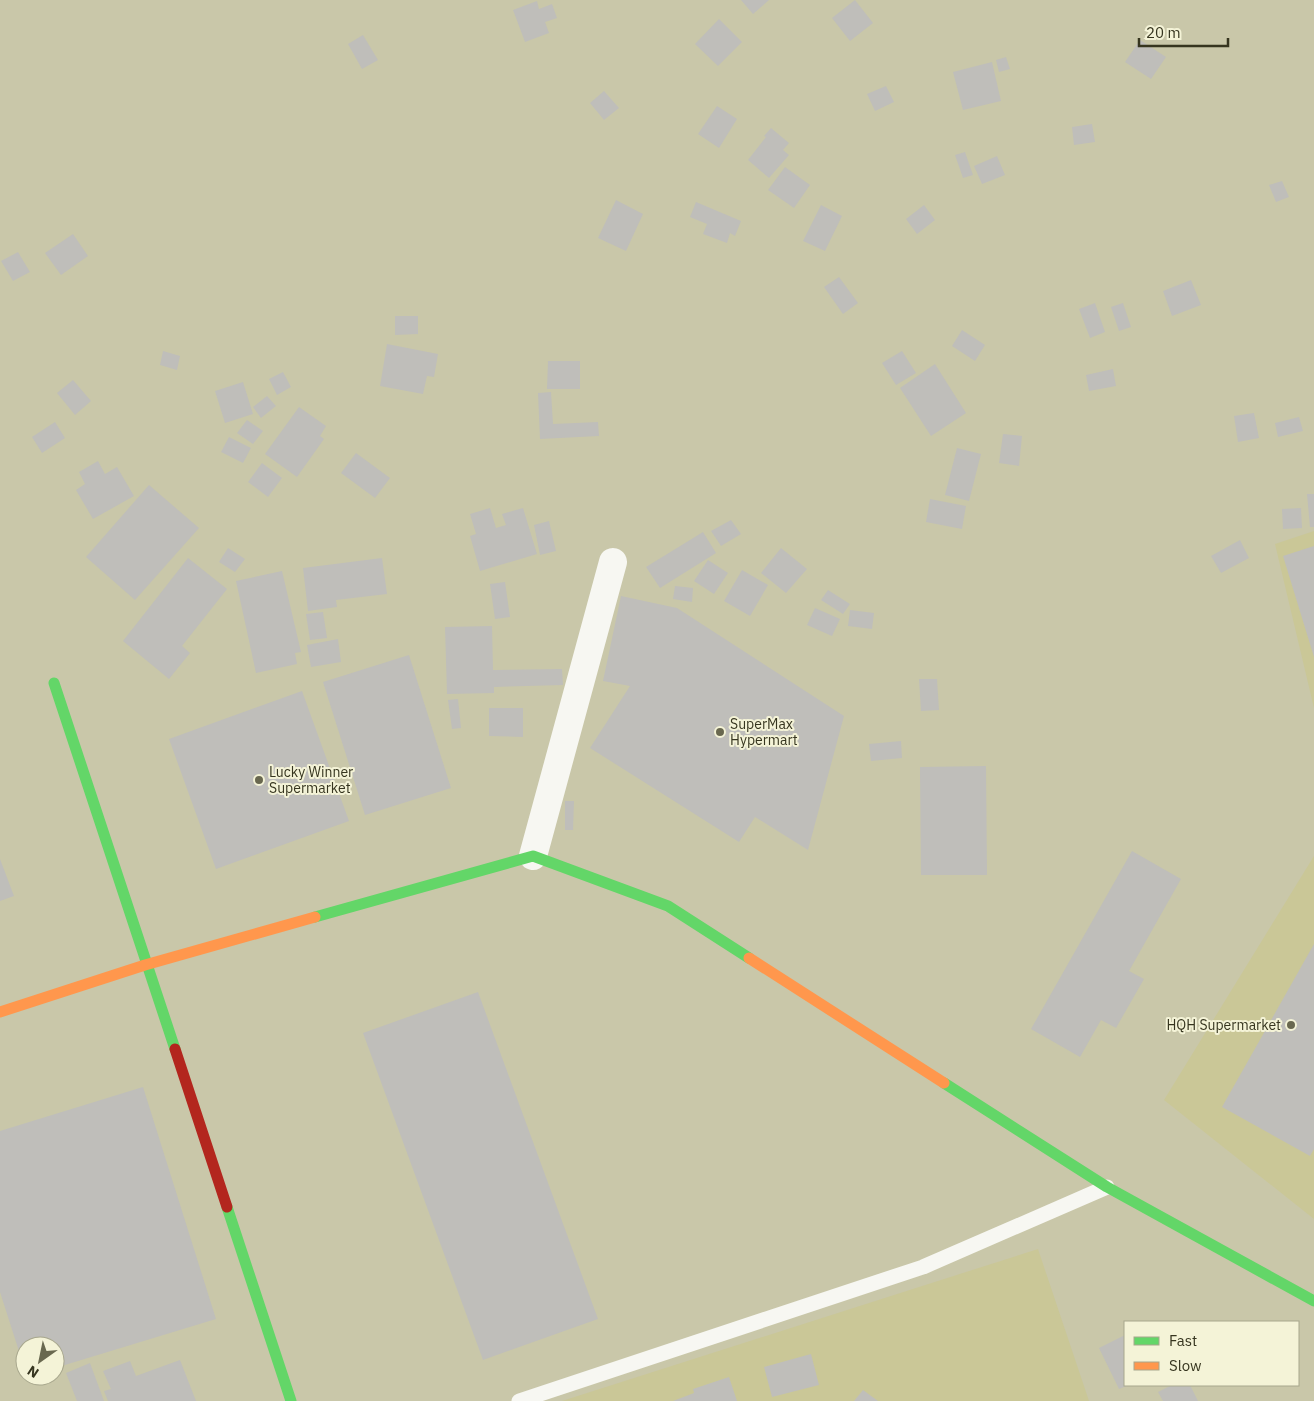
<svg xmlns="http://www.w3.org/2000/svg" width="1314" height="1401" viewBox="0 0 1314 1401" font-family="'IBM Plex Sans',sans-serif">
<style>
.built{fill:#cac797}
.building{fill:#bfbeba}
.lines{fill:none;stroke-linecap:round;stroke-linejoin:round}
.lane{stroke:#f7f7f2;stroke-width:15}
.street{stroke:#f7f7f2;stroke-width:28}
.fast{stroke:#63d668;stroke-width:11}
.slow{stroke:#ff974d;stroke-width:11}
.jam{stroke:#b3261e;stroke-width:11}
.poi-dot{fill:#69684f;stroke:#f4f3d7;stroke-width:2}
.labels{text-anchor:middle;stroke-width:4;stroke-linejoin:round;paint-order:stroke}
.poi-label{font-size:14px;fill:#36351f;stroke:#f4f3d7;text-anchor:start}
</style>
<rect width="100%" height="100%" fill="#c9c7a9"/>
<g class="built">
<path d="M1314 531V708L1275 544Z"/>
<path d="M1314 856V1219L1164 1100Z"/>
<path d="M1038 1249 1089 1401H562Z"/>
</g>
<g class="building">
<path d="M741 0H769L753 14Z"/>
<path d="M855 0 873 23 850 41 832 18Z"/>
<path d="M537 1 539 9 552 4 557 18 545 22 549 33 525 42 513 10Z"/>
<path d="M719 19 742 42 718 66 695 44Z"/>
<path d="M363 35 378 60 362 69 348 44Z"/>
<path d="M1140 40 1166 57 1151 79 1125 62Z"/>
<path d="M1006 57 1010 69 999 72 996 60Z"/>
<path d="M992 62 1001 101 963 110 953 72Z"/>
<path d="M886 86 894 102 875 111 867 94Z"/>
<path d="M604 91 619 108 604 120 590 103Z"/>
<path d="M717 106 737 119 719 148 698 134Z"/>
<path d="M1092 124 1095 142 1074 145 1072 127Z"/>
<path d="M771 128 789 143 783 150 789 155 769 178 748 160 766 137 764 136Z"/>
<path d="M965 152 973 175 963 178 955 155Z"/>
<path d="M997 156 1005 175 982 184 974 166Z"/>
<path d="M785 167 810 185 794 208 768 190Z"/>
<path d="M1282 181 1289 197 1276 202 1269 185Z"/>
<path d="M616 200 643 214 626 251 598 238Z"/>
<path d="M696 202 741 221 735 236 730 233 727 243 703 234 707 224 690 217Z"/>
<path d="M821 205 842 216 825 251 803 241Z"/>
<path d="M924 205 935 220 917 234 906 219Z"/>
<path d="M73 234 88 256 61 275 45 253Z"/>
<path d="M18 252 30 272 13 281 1 261Z"/>
<path d="M839 277 858 303 843 314 824 287Z"/>
<path d="M1191 280 1201 305 1172 316 1163 291Z"/>
<path d="M1095 303 1105 332 1090 338 1079 309Z"/>
<path d="M1123 303 1131 327 1119 331 1111 307Z"/>
<path d="M395 316H418V334L395 335Z"/>
<path d="M962 330 985 345 975 361 952 346Z"/>
<path d="M387 344 438 354 434 377 427 376 423 394 380 386Z"/>
<path d="M163 351 180 356 177 370 160 365Z"/>
<path d="M902 351 916 373 896 385 882 363Z"/>
<path d="M548 361H580V389H547Z"/>
<path d="M935 364 966 413 931 436 900 388Z"/>
<path d="M1113 369 1116 386 1089 391 1086 375Z"/>
<path d="M283 372 291 387 277 395 269 379Z"/>
<path d="M73 380 91 401 75 415 57 393Z"/>
<path d="M243 382 253 414 225 423 215 391Z"/>
<path d="M551 392 553 424 598 422 599 436 540 439 538 393Z"/>
<path d="M267 396 276 406 261 418 253 407Z"/>
<path d="M299 407 326 426 320 436 324 439 297 477 265 454Z"/>
<path d="M1254 413 1259 438 1238 442 1234 416Z"/>
<path d="M1299 417 1303 431 1278 437 1275 423Z"/>
<path d="M247 420 263 431 253 444 237 433Z"/>
<path d="M55 422 65 438 42 453 32 437Z"/>
<path d="M1003 434 1022 436 1019 466 999 463Z"/>
<path d="M229 437 251 448 243 463 221 452Z"/>
<path d="M957 448 981 454 969 501 945 495Z"/>
<path d="M356 453 390 478 375 498 341 473Z"/>
<path d="M98 461 105 474 117 467 134 496 93 519 76 490 85 484 79 472Z"/>
<path d="M262 463 282 478 268 497 248 482Z"/>
<path d="M149 485 199 528 135 600 86 557Z"/>
<path d="M1307 494H1314V527H1310Z"/>
<path d="M930 499 966 506 962 529 926 522Z"/>
<path d="M490 508 496 528 506 525 502 514 523 508 537 554 480 571 470 536 476 534 470 514Z"/>
<path d="M1301 508 1302 528 1283 529 1282 509Z"/>
<path d="M731 520 741 534 721 546 711 531Z"/>
<path d="M549 521 556 551 540 555 534 525Z"/>
<path d="M703 532 716 553 660 588 646 567Z"/>
<path d="M1240 540 1249 558 1221 573 1211 556Z"/>
<path d="M1314 546V657L1283 556Z"/>
<path d="M228 548 245 559 235 572 219 562Z"/>
<path d="M781 548 807 569 786 593 761 573Z"/>
<path d="M188 558 227 589 182 646 190 653 169 679 123 641Z"/>
<path d="M382 558 387 594 336 600 337 607 308 611 303 568Z"/>
<path d="M708 560 728 573 714 594 694 581Z"/>
<path d="M742 570 768 585 750 616 724 601Z"/>
<path d="M282 571 301 652 295 653 297 664 256 673 236 581Z"/>
<path d="M505 582 510 617 495 619 490 584Z"/>
<path d="M675 586 693 588 692 602 673 599Z"/>
<path d="M828 590 850 604 843 614 821 600Z"/>
<path d="M621 596 677 608 844 716 808 850 755 817 739 842 590 748 630 686 603 681Z"/>
<path d="M815 608 840 619 832 636 807 625Z"/>
<path d="M850 610 874 613 872 629 848 626Z"/>
<path d="M323 612 327 638 310 640 306 614Z"/>
<path d="M492 626 493 670 562 669 563 685 494 687V693L447 694 445 627Z"/>
<path d="M338 639 341 662 311 667 307 645Z"/>
<path d="M409 655 451 788 365 815 323 682Z"/>
<path d="M919 679H937L939 710 921 711Z"/>
<path d="M302 691 349 821 216 869 169 739Z"/>
<path d="M458 699 461 728 452 729 448 700Z"/>
<path d="M489 708H523V737L489 736Z"/>
<path d="M901 741 902 758 871 761 869 744Z"/>
<path d="M986 766 987 875H921L920 767Z"/>
<path d="M565 801H574L573 830H565Z"/>
<path d="M1132 851 1181 879 1129 971 1144 979 1116 1028 1101 1020 1080 1057 1031 1029Z"/>
<path d="M0 859 14 896 0 901Z"/>
<path d="M1314 944V1149L1310 1156 1222 1107Z"/>
<path d="M478 992 598 1319 483 1360 363 1033Z"/>
<path d="M143 1087 216 1319 55 1368V1346H25V1370L0 1292V1131Z"/>
<path d="M1125 1335V1385H1129L1119 1389 1099 1348Z"/>
<path d="M811 1354 819 1385 772 1397 764 1367Z"/>
<path d="M180 1360 196 1401H108L104 1391 111 1389 103 1371 130 1361 136 1376Z"/>
<path d="M90 1363 104 1401H77L66 1373Z"/>
<path d="M729 1377 737 1401H673L694 1393 693 1389Z"/>
<path d="M1172 1385H1190L1198 1401H1163L1158 1392Z"/>
<path d="M863 1390 878 1401H854Z"/>
</g>
<g class="lines">
<path class="lane" d="M519 1401 923 1267 1107 1187"/>
<path class="street" d="M533 856 613 562"/>
<g class="fast">
<path d="M54 683 175 1049"/>
<path d="M315 917 533 856 668 906 749 958"/>
<path d="M944 1083 1107 1187 1314 1301"/>
<path d="M227 1207 291 1401"/>
</g>
<g class="slow">
<path d="M749 958 944 1083"/>
<path d="M0 1012 145 965 315 917"/>
</g>
<path class="jam" d="M175 1049 227 1207"/>
</g>
<g class="poi-dot">
<circle cx="720" cy="732" r="5"/>
<circle cx="259" cy="780" r="5"/>
<circle cx="1291" cy="1025" r="5"/>
</g>
<g class="labels">
<g class="poi-label">
<text x="730" y="729">SuperMax<tspan x="730" dy="16">Hypermart</tspan></text>
<text x="269" y="777">Lucky Winner<tspan x="269" dy="16">Supermarket</tspan></text>
<text x="1281" y="1030" text-anchor="end">HQH Supermarket</text>
</g>
</g>
<rect x="1124" y="1321" width="175" height="65" fill="#f4f3d7" stroke="#a8a78d"/>
<rect x="1134" y="1337" width="25" height="8" fill="#63d668" stroke="#a8a78d"/>
<text x="1169" y="1346" font-size="15" fill="#36351f">Fast</text>
<rect x="1134" y="1362" width="25" height="8" fill="#ff974d" stroke="#a8a78d"/>
<text x="1169" y="1371" font-size="15" fill="#36351f">Slow</text>
<g transform="translate(40 1361) rotate(213)"><circle r="24" fill="#f4f3d7" stroke="#a8a78d"/>
<path d="M0-4L9 19L0 12L-9 19Z" fill="#69684f"/>
<text y="-8" font-size="14" font-weight="bold" text-anchor="middle" fill="#36351f">N</text>
</g>
<path d="M1139 38v8h89v-8" fill="none" stroke="#36351f" stroke-width="2.5"/>
<text x="1146" y="38" font-size="15" fill="#36351f" stroke="#f4f3d7" stroke-width="4" paint-order="stroke">20 m</text>
</svg>
